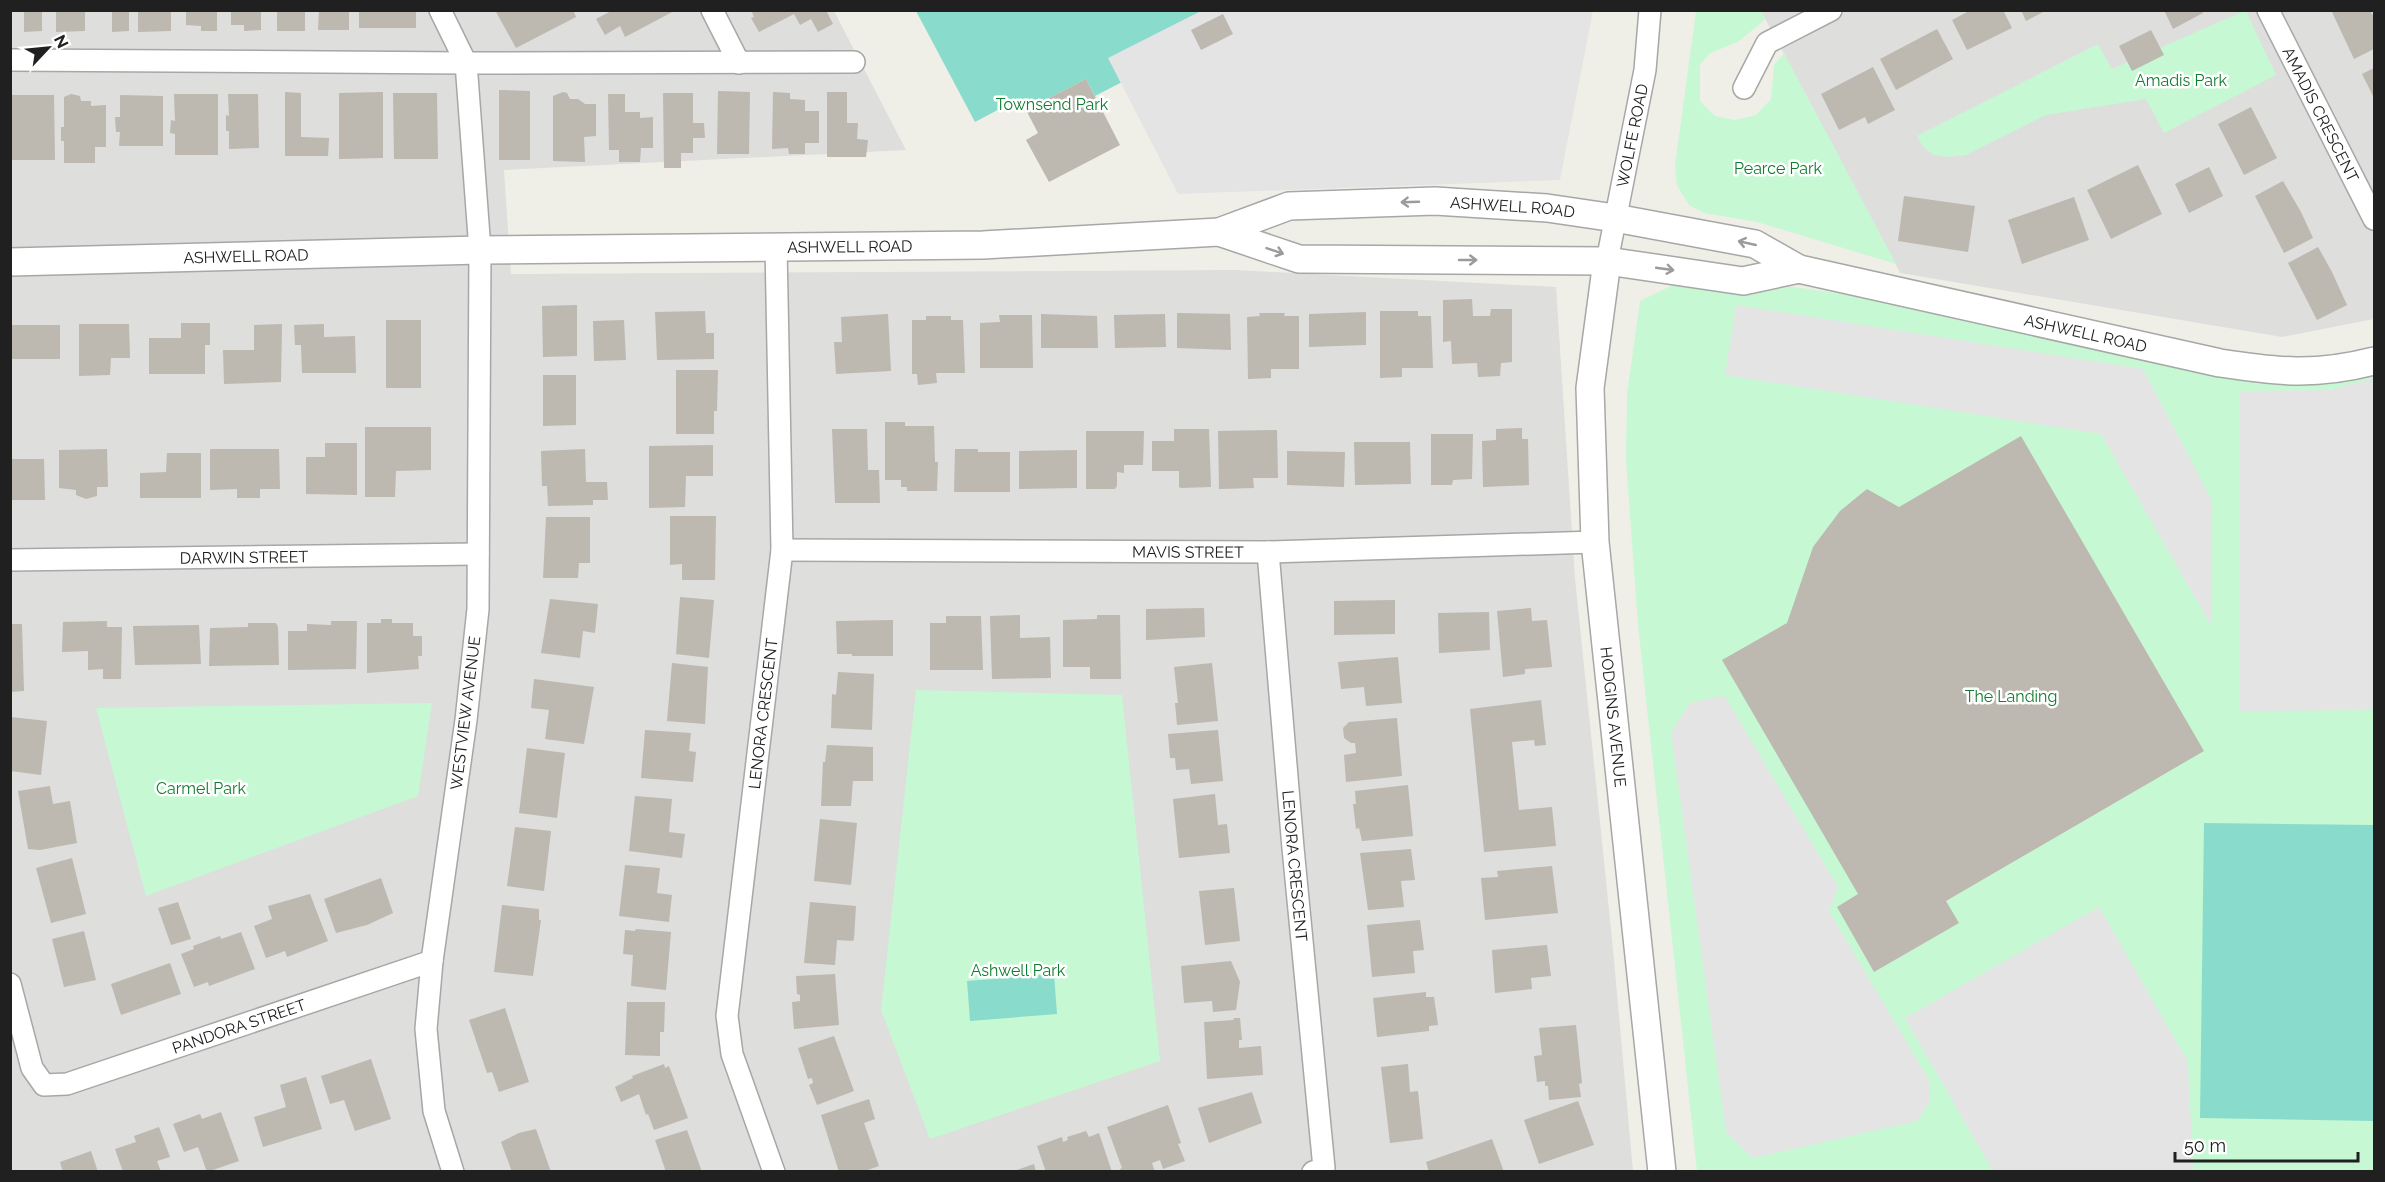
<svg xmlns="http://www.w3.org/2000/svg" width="2385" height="1182" viewBox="0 0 2385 1182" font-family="Raleway,sans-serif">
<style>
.residential{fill:#dededd}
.park{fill:#c7f8d4}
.pitch{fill:#89dccb}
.parking{fill:#e4e4e4}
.building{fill:#bdb8b0}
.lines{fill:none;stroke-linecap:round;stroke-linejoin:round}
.minor-casing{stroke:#a7a7a7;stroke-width:24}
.tertiary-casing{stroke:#a7a7a7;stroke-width:30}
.minor{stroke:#fff;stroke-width:21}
.tertiary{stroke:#fff;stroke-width:27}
.oneway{stroke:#9b9b9b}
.labels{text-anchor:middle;stroke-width:5;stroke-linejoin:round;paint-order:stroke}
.park-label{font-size:16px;fill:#107c2e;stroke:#fff}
.street-label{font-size:16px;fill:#202020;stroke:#fff}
</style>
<rect width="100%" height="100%" fill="#f0efe7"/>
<g class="residential">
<path d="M10 11H834L906 150 504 170 511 274 1235 270 1556 287 1575 578 1613 949 1633 1171H11Z"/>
<path d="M1761 11H2374V319L2282 337 1900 273Z"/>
</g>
<g class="park">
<path d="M1696 11H1761L1766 19 1738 42 1710 53 1700 65V101L1715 116 1735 120 1756 115 1771 99 1774 65 1784 53 1896 264 1757 222 1704 213 1689 205 1677 186 1675 165Z"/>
<path d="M2244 11H2246L2276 75 2164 133 2146 99 2046 115 1966 155 1948 157 1934 155 1923 147 1917 136 2098 44 2112 69Z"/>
<path d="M1685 279 1780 285 1936 307 2095 342 2374 368V1171H1697L1638 625 1626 461 1627 394 1640 301Z"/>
<path d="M916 690 1122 695 1160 1061 930 1139 881 1010Z"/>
<path d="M432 703 418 796 146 896 96 708Z"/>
</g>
<g class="pitch">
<path d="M916 11H1216L1124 81 1095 96 1086 79 1026 110 1007 105 975 122Z"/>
<path d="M2204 823 2374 825V1121L2200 1118Z"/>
<path d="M1054 974 1057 1014 970 1021 967 981Z"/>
</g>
<g class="parking">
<path d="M1201 11H1593L1560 180 1178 194 1108 58Z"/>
<path d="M1736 305 2143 369 2212 501 2211 625 2101 434 1725 375Z"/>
<path d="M2374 378V710L2240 711V391L2329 390Z"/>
<path d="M1724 695 1838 887 1829 911 1930 1082V1101L1917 1121 1752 1158 1726 1132 1671 732 1690 703Z"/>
<path d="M2099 907 2188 1062 2193 1171H1993L1905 1018Z"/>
</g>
<g class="building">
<path d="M24 10H42V31L24 32Z"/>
<path d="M56 10H85V31L56 32Z"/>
<path d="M112 10H129V31L112 32Z"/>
<path d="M138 10H171V31L138 32Z"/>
<path d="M186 10H217V31H201V26L186 25Z"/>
<path d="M231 10H261V30L244 31V25H231Z"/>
<rect x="277" y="10" width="28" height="21"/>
<path d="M319 10H349V30H318Z"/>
<rect x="359" y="10" width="57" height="18"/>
<path d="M495 10H573L576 17 516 48Z"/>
<path d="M613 10H676L625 37 620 26 605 35 596 19Z"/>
<path d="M751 10H826L833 24 818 32 811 19 800 25 794 14 759 32 751 18 754 17Z"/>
<path d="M1971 10H2003L2012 28 1967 50 1952 20Z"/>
<path d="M2021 10H2047L2026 21Z"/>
<path d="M2164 10H2202L2203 13 2173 29Z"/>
<path d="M2331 10H2371L2372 15 2374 14V49L2354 59Z"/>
<path d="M1223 14 1233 34 1201 50 1191 30Z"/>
<path d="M1937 29 1953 59 1896 90 1880 59Z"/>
<path d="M2151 30 2164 55 2132 71 2119 46Z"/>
<path d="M1873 67 1895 110 1868 124 1865 117 1839 130 1821 94Z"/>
<path d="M2374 68V98L2362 74Z"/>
<path d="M1086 79 1120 145 1049 182 1026 140 1038 133 1026 110Z"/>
<path d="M499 90 530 91V160H499Z"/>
<path d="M718 91 750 92 749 154H717Z"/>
<path d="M285 92 301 93V137L329 138 328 156H285Z"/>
<path d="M383 92V158L339 159V93Z"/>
<path d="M563 92 567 93 570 99H578L585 104H596V136L584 137 585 162 553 161V96Z"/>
<path d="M773 92 790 93V99L805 100V111H819V143H805V154H789L788 148 772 149Z"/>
<path d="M827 92H847V123H858L857 139 868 140 866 157H827Z"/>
<path d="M393 93H437L438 159H394Z"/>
<path d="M663 93H693V123H704L705 138H693V153H681V168H664Z"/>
<path d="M71 94 80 96 81 101H91V106L106 105V147H95V163H64V141H61V127H64V97Z"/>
<path d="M174 94H218V155H175V134L170 133 171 120 175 121Z"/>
<path d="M228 94H258L259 148 229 149V131H226V115L229 116Z"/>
<path d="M608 94H625V112H640V118L653 117V148H641L640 162H619V150H609Z"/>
<path d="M10 95H54L55 160H10Z"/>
<path d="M120 95 163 96V146H119L120 132H116L115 117H120Z"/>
<path d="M2251 107 2277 158 2244 175 2218 124Z"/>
<path d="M2138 165 2162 214 2111 239 2087 190Z"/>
<path d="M2209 167 2223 196 2189 213 2175 184Z"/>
<path d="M2283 181 2301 212 2313 238 2284 253 2255 196Z"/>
<path d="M1904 196 1975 206 1968 252 1898 241Z"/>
<path d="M2074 197 2089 240 2022 264 2008 220Z"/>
<path d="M2318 247 2332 272 2347 305 2317 320 2288 263Z"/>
<path d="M1472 299 1473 316H1490L1491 309H1512V362L1501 363 1500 376 1478 377 1477 363 1452 364 1451 341 1443 342V300Z"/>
<path d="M577 305V356L543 357 542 306Z"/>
<path d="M705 311 706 333H714V359L657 360 655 312Z"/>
<path d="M1380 311H1418V316H1431L1433 368H1402V377L1380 378Z"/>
<path d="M1366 312V345L1309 347V314Z"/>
<path d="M1177 313 1230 314 1231 350 1177 348Z"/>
<path d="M1259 313H1285L1284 316H1299V369H1271V378L1248 379 1247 317 1260 316Z"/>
<path d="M888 314 891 371 836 374 834 342H842L841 317Z"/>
<path d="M1041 314 1097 316 1098 348H1041Z"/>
<path d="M1165 314 1166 347 1115 348 1114 315Z"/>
<path d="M999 315H1032L1033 368H980V323L1000 322Z"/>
<path d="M926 316H951V320H963L965 373H936L937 383 918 385 917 374H912V320H926Z"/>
<rect x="386" y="320" width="35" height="68"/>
<path d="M624 320 626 360 594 361 593 321Z"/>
<path d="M181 323H210V345H205V374H149V338H181Z"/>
<path d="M79 324H129L130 358H111L110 375 79 376Z"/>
<path d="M282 324 281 382 224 384 223 350H254V325Z"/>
<path d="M324 324V337L355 336 356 373H302L301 345H295L294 325Z"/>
<rect x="12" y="325" width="48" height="34"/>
<path d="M676 370H718L717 411H714V434H676Z"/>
<path d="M543 375H576V425L543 426Z"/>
<path d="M885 422H905V426H934L935 462H938L937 491H907V487H901V480H885Z"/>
<path d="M365 427H431V470L396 471 395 497H365Z"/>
<path d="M1522 428V439H1528L1529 485 1483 487 1482 441 1496 440V429Z"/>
<path d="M832 429H867L868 470H879L880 503H835Z"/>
<path d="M1174 429H1209L1211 487 1181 488 1179 487V471H1152V441H1174Z"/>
<path d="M1277 430 1278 478H1253L1254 488 1219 489 1218 431Z"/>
<path d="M1086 431H1144L1143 465H1124V473L1117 472V486L1115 489H1086Z"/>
<path d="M1431 434H1473L1472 479 1453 480 1452 485H1431Z"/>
<path d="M2021 436 2204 751 1946 901 1959 923 1874 972 1837 907 1858 894 1722 660 1787 623 1813 547 1840 511 1867 489 1899 507Z"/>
<path d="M1354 442H1410L1411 484 1355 485Z"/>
<path d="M325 443H357V495L306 494V457H325Z"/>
<path d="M713 445V476H686L685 507 649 508V446Z"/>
<path d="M107 449 108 487H97V496L86 499 76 495V490L59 488V450Z"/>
<path d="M210 449H279L280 489H260V498H237V489L210 490Z"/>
<path d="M585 449 586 482H607L608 500H593V505L548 506 547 486H542L541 451Z"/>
<path d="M955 449H978V452H1010V492H954Z"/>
<path d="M1077 450V488L1019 489V451Z"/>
<path d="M1287 451 1345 452 1344 487 1287 485Z"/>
<path d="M167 453H201V498H140V473L166 472Z"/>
<path d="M10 459H44L45 500H10Z"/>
<path d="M670 516H716L715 580H682V564L670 565Z"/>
<path d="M546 517H590V563H579L578 578H543Z"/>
<path d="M680 597 714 600 709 658 676 654Z"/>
<path d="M550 599 598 604 595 633 583 631 580 658 541 653Z"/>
<path d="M1395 600V634L1334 635V601Z"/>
<path d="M1204 608 1205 637 1146 640V609Z"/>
<path d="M1531 608 1532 621 1547 620 1552 667 1525 669V674L1503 677 1497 611Z"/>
<path d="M1489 612 1490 650 1439 653 1438 613Z"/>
<path d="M1020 615V638L1050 637 1051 678 992 679 990 616Z"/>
<path d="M1097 615H1120L1121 679H1090V667H1063V620L1097 619Z"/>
<path d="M946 616H981L983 670H930V623H946Z"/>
<path d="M381 619H392V623H413V636H422V656H418L419 669 367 673V623H381Z"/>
<path d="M893 620V656H852V654H837L836 621Z"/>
<path d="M107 621V627H122L121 679H103V669L88 670V651L62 652 63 622Z"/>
<path d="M331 621H357L356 669 288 670V631H307V624L331 625Z"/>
<path d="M248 623H276L278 627 279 665 209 666 210 628 248 627Z"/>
<path d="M10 624H22L24 691 10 692Z"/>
<path d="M199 625 201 664 135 665 133 626Z"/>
<path d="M1398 657 1402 703 1366 706 1364 687 1341 689 1338 662Z"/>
<path d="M672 663 708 667 705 724 667 721Z"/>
<path d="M1212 663 1218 721 1177 725 1175 703H1178L1174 667Z"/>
<path d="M838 672 874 674 872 730 831 728 832 694 836 695Z"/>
<path d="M534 679 594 687 584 744 545 739 549 710 531 708Z"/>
<path d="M1541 700 1546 745 1535 746 1534 740 1512 742 1519 810 1552 807 1556 846 1484 852 1470 709Z"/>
<path d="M11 717 47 721 41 775 10 771Z"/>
<path d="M1397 718 1402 776 1346 782 1344 755 1356 753 1355 743H1351L1344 738 1343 728 1349 722Z"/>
<path d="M645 730 691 733 689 751 696 752 693 782 641 778Z"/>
<path d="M1218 730 1223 781 1191 784 1189 769 1176 770 1175 758H1170L1168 734Z"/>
<path d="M827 745 873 747V781H853L851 806H821L823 762H825Z"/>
<path d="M527 748 565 753 557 818 519 813Z"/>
<path d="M1408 785 1413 836 1362 841 1359 828 1356 829 1353 804H1356L1355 791Z"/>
<path d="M50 786 53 804 70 801 77 843 40 850 28 849 18 791Z"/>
<path d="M1215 794 1218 825 1227 824 1230 853 1179 858 1173 799Z"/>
<path d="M635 796 672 799 669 832 685 834 682 858 629 851Z"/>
<path d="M820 819 857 823 851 885 814 881Z"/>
<path d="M515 827 551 831 544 891 507 886Z"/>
<path d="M1411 849 1415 880 1401 881 1404 907 1368 910 1360 853Z"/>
<path d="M72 858 86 914 51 923 36 868Z"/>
<path d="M625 865 660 868 657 893 672 895 669 922 619 916Z"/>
<path d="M1552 866 1558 913 1485 920 1481 878 1498 877 1497 871Z"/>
<path d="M381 878 393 913 367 925 336 933 324 899Z"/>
<path d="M1234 888 1240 941 1205 945 1199 891Z"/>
<path d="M310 894 328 941 287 957 285 951 266 958 254 926 272 919 268 906Z"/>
<path d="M178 902 191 939 171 945 158 908Z"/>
<path d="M810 902 856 906 854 939 853 941 837 940 835 965 804 963Z"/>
<path d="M502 905 539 909V920H541L533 976 494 972Z"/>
<path d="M1420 920 1424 950 1413 951 1415 973 1372 977 1367 925Z"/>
<path d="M636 929 671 932 666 990 631 986 633 955 623 954 625 930 635 931Z"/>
<path d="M84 931 96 980 64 987 52 939Z"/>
<path d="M241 932 255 969 209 986 208 982 194 987 181 954 194 949 193 946 220 936 221 939Z"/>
<path d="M1547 945 1551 976 1531 978 1532 989 1495 993 1492 950Z"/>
<path d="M1231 961 1240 982 1236 1010 1213 1012 1212 1001 1184 1003 1181 966Z"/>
<path d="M170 963 181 994 121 1015 111 984Z"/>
<path d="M835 974 839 1025 794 1029 792 1002 800 1001V995L797 994 796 976Z"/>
<path d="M1426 992V997H1434L1438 1025 1429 1026V1031L1377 1037 1373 998Z"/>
<path d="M627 1002H665L664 1032H660V1056L625 1055Z"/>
<path d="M505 1008 529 1082 499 1092 492 1072 487 1073 469 1020Z"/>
<path d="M1234 1018H1240L1242 1040H1239V1048L1261 1046 1263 1075 1207 1079 1204 1022 1233 1020Z"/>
<path d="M1576 1025 1582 1083 1579 1084 1581 1097 1549 1100 1548 1086H1545V1081L1537 1082 1534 1056 1542 1055 1539 1028Z"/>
<path d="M834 1036 854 1091 817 1105 809 1085 813 1083 812 1078 808 1079 798 1048Z"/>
<path d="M371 1059 391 1119 355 1131 344 1100 330 1104 321 1076Z"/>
<path d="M664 1064 665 1068 669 1066 688 1118 654 1130 648 1114 646 1115 639 1094 621 1102 615 1087 633 1078 632 1076Z"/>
<path d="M1408 1064 1410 1092 1418 1091 1423 1139 1390 1143 1381 1067Z"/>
<path d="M306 1077 322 1129 263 1147 254 1117 286 1107 280 1085Z"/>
<path d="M1252 1092 1262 1123 1209 1143 1198 1108Z"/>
<path d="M869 1099 875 1119 864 1123 879 1166 862 1172H839L821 1115Z"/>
<path d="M1578 1101 1594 1145 1539 1164 1524 1120Z"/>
<path d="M1168 1105 1181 1143 1178 1144 1185 1161 1163 1169 1160 1160 1152 1163 1155 1172H1121L1120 1169 1122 1168 1107 1127Z"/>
<path d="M221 1112 239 1161 207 1172 198 1147 184 1152 173 1124 200 1114 202 1119Z"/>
<path d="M159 1127 170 1157 157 1161 161 1172H123L115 1149 136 1142 134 1136Z"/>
<path d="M536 1129 551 1172H512L501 1142 519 1133Z"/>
<path d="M687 1130 702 1172H666L655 1140Z"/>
<path d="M1086 1131 1089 1137 1099 1133 1112 1172H1046L1037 1146 1062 1137 1063 1142 1068 1140 1067 1137Z"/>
<path d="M1492 1139 1504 1172H1429L1426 1162Z"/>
<path d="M91 1151 98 1172H63L60 1162Z"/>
<path d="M1034 1164 1036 1172H1014V1171Z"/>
</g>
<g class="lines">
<g class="minor-casing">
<g id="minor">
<path d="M440 10 466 63 480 250 478 609 466 720 432 961 426 1029 434 1111 453 1172"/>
<path d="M712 10 739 63"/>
<path id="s1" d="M2268 10 2374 219"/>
<path d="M10 60 466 63 854 62"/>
<path d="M1744 88 1767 43 1831 10"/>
<path id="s2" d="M1607 261 1645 70 1650 10"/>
<path id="s3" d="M782 550 1268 552 1595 542"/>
<path id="s4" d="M1268 552 1293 848 1324 1168 1313 1172"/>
<path id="s5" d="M10 560 478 554"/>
<path id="s6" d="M10 984 32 1068 44 1085 67 1084 432 961"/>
<path id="s7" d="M774 1172 732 1054 727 1016 782 550 776 247"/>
</g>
</g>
<g class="tertiary-casing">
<g id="tertiary">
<path d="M1219 232 1299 259 1607 261 1743 281 1799 269"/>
<path id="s8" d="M1607 261 1590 388 1595 542 1662 1172"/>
<path id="s9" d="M10 262 480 250 983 245 1219 232 1289 206 1435 201 1547 208 1615 218 1755 244 1799 269 2220 363C2279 372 2315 376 2374 361"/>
</g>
</g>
<use href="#minor" class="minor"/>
<use href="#tertiary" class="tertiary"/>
</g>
<defs><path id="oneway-shaft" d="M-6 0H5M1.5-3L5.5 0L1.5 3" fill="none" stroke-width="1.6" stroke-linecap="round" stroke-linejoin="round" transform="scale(1.5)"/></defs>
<g class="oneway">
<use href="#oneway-shaft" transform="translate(1410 202) rotate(178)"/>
<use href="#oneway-shaft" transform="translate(1747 243) rotate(-167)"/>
<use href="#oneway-shaft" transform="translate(1275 251) rotate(19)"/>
<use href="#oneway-shaft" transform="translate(1468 260)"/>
<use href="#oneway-shaft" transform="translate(1665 269) rotate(8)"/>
</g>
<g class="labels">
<g class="park-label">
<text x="2181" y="86">Amadis Park</text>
<text x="1052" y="110">Townsend Park</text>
<text x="1778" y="174">Pearce Park</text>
<text x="2011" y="702">The Landing</text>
<text x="201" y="794">Carmel Park</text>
<text x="1018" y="976">Ashwell Park</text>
</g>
<g class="street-label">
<text dy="6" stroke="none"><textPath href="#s1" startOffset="117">AMADIS CRESCENT</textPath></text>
<text dy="6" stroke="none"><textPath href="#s2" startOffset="128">WOLFE ROAD</textPath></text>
<text dy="6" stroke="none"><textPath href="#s9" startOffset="1508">ASHWELL ROAD</textPath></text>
<text dy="6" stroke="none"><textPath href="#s9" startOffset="840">ASHWELL ROAD</textPath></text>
<text dy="6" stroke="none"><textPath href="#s9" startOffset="236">ASHWELL ROAD</textPath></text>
<text dy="6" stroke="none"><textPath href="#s9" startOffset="2098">ASHWELL ROAD</textPath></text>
<text dy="6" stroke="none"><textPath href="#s3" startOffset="406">MAVIS STREET</textPath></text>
<text dy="6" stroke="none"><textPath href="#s5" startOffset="234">DARWIN STREET</textPath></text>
<text transform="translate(465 713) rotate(-83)" y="6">WESTVIEW AVENUE</text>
<text dy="6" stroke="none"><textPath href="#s7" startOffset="468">LENORA CRESCENT</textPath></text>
<text dy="6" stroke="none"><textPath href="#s8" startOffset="458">HODGINS AVENUE</textPath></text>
<text dy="6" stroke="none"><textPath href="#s4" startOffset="315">LENORA CRESCENT</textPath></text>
<text dy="6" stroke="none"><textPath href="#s6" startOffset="312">PANDORA STREET</textPath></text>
</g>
</g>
<rect width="2385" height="1182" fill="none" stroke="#202020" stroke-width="24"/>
<g transform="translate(48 48) rotate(64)" stroke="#ffffff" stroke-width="4.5" paint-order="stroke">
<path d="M0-4.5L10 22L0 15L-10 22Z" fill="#202020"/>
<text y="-9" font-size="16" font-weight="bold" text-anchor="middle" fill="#202020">N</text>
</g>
<path d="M2175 1152v9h183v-9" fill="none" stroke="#202020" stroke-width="3"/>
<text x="2184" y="1152" font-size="18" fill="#202020" stroke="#ffffff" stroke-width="4.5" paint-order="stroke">50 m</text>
</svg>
